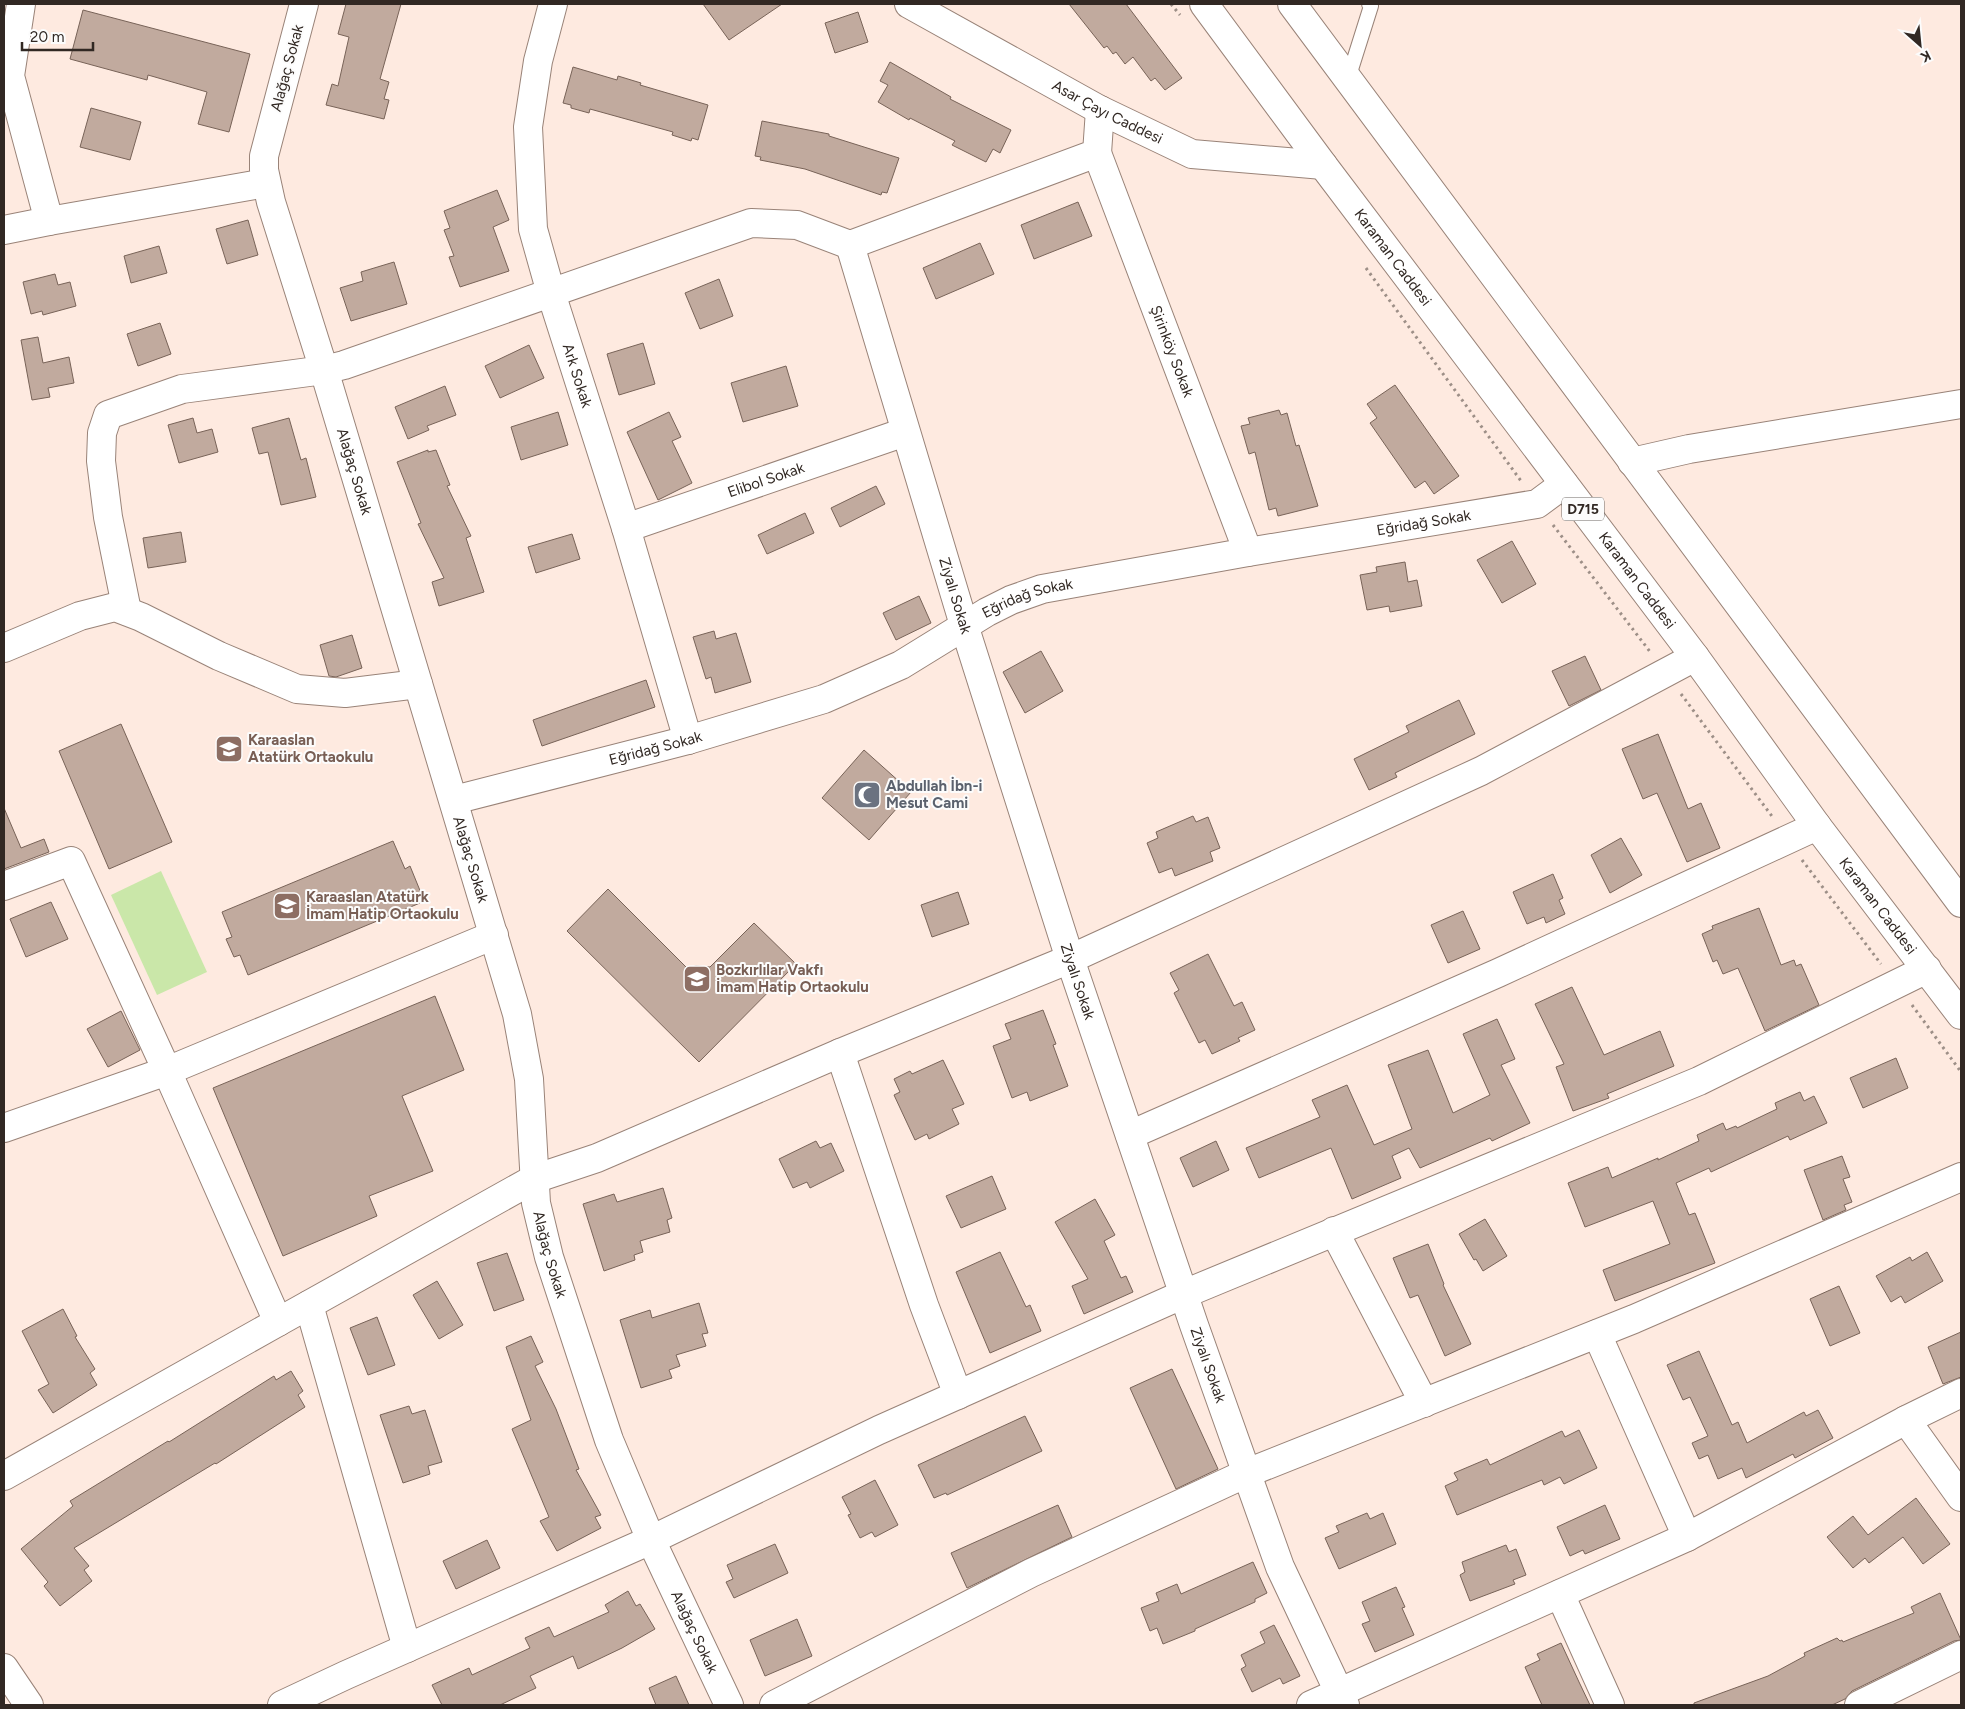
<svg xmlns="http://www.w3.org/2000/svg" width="1965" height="1709" viewBox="0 0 1965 1709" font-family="Figtree,sans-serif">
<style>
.garden{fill:#cae7a9}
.building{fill:#c1aa9e;stroke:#786358}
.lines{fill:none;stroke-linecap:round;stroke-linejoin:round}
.lane-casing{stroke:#998378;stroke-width:16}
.street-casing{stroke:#998378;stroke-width:30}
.secondary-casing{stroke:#998378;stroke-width:30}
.highway-casing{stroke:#998378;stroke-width:30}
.path{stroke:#9d8f87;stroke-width:3;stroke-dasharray:2.5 4;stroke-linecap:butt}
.lane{stroke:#fff;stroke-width:14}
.street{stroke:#fff;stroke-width:28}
.secondary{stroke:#fff;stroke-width:28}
.highway{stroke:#fff;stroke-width:28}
.labels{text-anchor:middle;stroke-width:4;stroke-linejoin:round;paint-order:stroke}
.shield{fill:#fcfcfc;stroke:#6e6864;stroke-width:1}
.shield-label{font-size:14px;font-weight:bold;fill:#312823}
.street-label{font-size:15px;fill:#312823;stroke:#fcfcfc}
.education-label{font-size:15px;font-weight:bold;fill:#785e54;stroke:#fcfcfc;text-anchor:start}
.worship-label{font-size:15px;font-weight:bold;fill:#5b616d;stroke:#fcfcfc;text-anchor:start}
</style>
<rect width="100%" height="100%" fill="#feeae0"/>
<path class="garden" d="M161 871 207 972 157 995 111 895Z"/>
<g class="building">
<path d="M346 4H401L380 79 389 82 384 99 389 100 384 119 326 105 332 84 338 86 349 37 338 34Z"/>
<path d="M703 4H782L729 40Z"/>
<path d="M1069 4H1126L1182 78 1165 90 1155 78 1151 81 1133 57 1125 64 1116 52 1113 54 1107 46 1104 48Z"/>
<path d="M83 10 250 54 229 132 198 124 207 92 148 75 147 80 70 59Z"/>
<path d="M858 12 868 42 835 53 825 23Z"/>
<path d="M890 62 951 97 950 99 1011 130 1000 153 993 149 986 162 952 145 955 141 910 118 909 120 878 102 888 85 880 81Z"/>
<path d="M573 67 617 80 618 76 641 83 640 85 708 105 698 140 692 138 691 141 672 135 673 132 590 109 589 113 571 108V105L563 103Z"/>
<path d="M91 108 141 122 130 160 80 147Z"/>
<path d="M762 121 829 134V136L899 158 887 193 882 192 881 195 805 169 760 160 761 157 755 156Z"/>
<path d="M497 190 509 220 493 227 509 271 460 287 449 257 454 256 444 230 450 228 444 211Z"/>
<path d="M1078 202 1092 236 1034 259 1021 225Z"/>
<path d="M248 220 258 255 227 264 216 229Z"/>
<path d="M980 243 994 274 936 299 923 268Z"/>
<path d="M159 246 167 273 131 283 124 256Z"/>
<path d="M394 262 407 304 351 321 340 288 363 281 361 272Z"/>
<path d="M55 274 58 285 70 282 76 306 43 315 42 311 31 314 23 282Z"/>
<path d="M719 279 733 316 700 329 685 293Z"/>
<path d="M160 323 171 354 138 366 127 334Z"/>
<path d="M38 337 43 363 69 357 74 383 48 388 50 397 32 400 21 340Z"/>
<path d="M643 343 655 384 619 395 607 354Z"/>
<path d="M529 345 544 378 500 398 485 366Z"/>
<path d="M786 366 798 406 743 422 731 383Z"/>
<path d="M1395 385 1459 476 1434 494 1425 481 1415 488 1370 423 1377 418 1367 404Z"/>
<path d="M445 386 456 415 427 426 429 430 408 439 395 407Z"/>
<path d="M1279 410 1281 415 1287 413 1296 446 1299 445 1318 506 1278 516 1276 508 1269 510 1255 452 1249 454 1241 426 1250 424 1248 418Z"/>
<path d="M558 412 568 445 521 460 511 427Z"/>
<path d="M669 412 681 437 672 441 692 483 658 500 627 432Z"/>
<path d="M193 418 197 433 212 429 218 452 179 463 168 425Z"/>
<path d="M289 418 301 460 306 458 316 497 281 505 268 452 259 454 252 428Z"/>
<path d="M428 450V452L436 450 450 485 447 486 471 536 466 538 484 592 439 606 432 582 444 578 418 524 421 523 397 462Z"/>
<path d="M876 486 885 504 840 527 831 508Z"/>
<path d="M805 513 814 533 767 554 758 535Z"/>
<path d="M181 532 186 562 148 568 143 538Z"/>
<path d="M572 534 580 559 536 573 528 547Z"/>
<path d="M1512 541 1536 584 1502 603 1477 560Z"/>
<path d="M1405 562 1408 582 1417 580 1422 606 1390 612 1389 606 1367 610 1360 575 1377 572 1376 567Z"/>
<path d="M919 596 931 623 896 640 883 613Z"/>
<path d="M714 631 716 639 736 633 751 682 715 693 711 677 706 679 693 637Z"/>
<path d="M352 635 362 668 336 677 329 676 320 645Z"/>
<path d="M1041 651 1063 691 1025 713 1003 672Z"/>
<path d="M1585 656 1601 690 1569 706 1552 671Z"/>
<path d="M646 680 655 707 542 746 533 720Z"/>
<path d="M1459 700 1475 734 1395 773 1397 777 1369 790 1354 759 1409 732 1406 726Z"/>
<path d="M121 724 172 842 109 869 59 751Z"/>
<path d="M1658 734 1688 809 1701 803 1720 848 1687 862 1657 793 1643 799 1622 749Z"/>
<path d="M864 750 911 792 869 840 822 798Z"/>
<path d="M4 808 21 848 44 839 49 852 4 869Z"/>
<path d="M1193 816 1196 822 1208 817 1220 848 1210 852 1213 861 1175 876 1172 868 1159 873 1147 843 1158 838 1156 832Z"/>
<path d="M1621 838 1642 875 1610 893 1591 855Z"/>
<path d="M393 841 405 869 410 866 421 893 417 895 420 903 248 975 240 955 234 957 226 939 232 937 222 912Z"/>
<path d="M1553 874 1563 898 1559 900 1565 914 1546 923 1544 917 1527 924 1513 892Z"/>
<path d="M608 889 687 968 696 966 710 967 754 923 796 964 699 1062 567 931Z"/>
<path d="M958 892 969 924 932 937 921 905Z"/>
<path d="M51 902 68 939 26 957 10 919Z"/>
<path d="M1759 908 1781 965 1794 960 1796 966 1801 964 1819 1005 1765 1031 1738 968 1723 974 1717 960 1713 962 1702 934 1713 929 1712 926Z"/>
<path d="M1463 911 1480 949 1448 963 1431 925Z"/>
<path d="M1208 954 1234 1006 1242 1002 1255 1030 1238 1038 1240 1041 1212 1054 1205 1040 1199 1043 1174 993 1179 990 1170 973Z"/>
<path d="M1572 987 1604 1055 1660 1031 1674 1066 1607 1094 1609 1098 1573 1111 1556 1067 1564 1064 1535 1004Z"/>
<path d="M435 996 464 1070 402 1096 433 1171 369 1196 377 1216 283 1256 213 1088Z"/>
<path d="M1043 1010 1056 1044 1053 1045 1068 1086 1030 1101 1027 1092 1012 1098 993 1046 1011 1039 1005 1024Z"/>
<path d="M121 1011 140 1050 108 1067 87 1029Z"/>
<path d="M1497 1019 1515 1059 1501 1065 1530 1123 1492 1141 1490 1138 1420 1168 1409 1148 1392 1156 1401 1178 1352 1199 1331 1148 1259 1178 1246 1148 1320 1117 1312 1100 1347 1085 1374 1145 1412 1129 1388 1065 1428 1050 1453 1113 1490 1095 1463 1034Z"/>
<path d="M1896 1058 1908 1088 1863 1108 1850 1078Z"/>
<path d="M943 1060 964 1104 952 1109 959 1124 929 1139 927 1134 915 1140 894 1095 900 1092 894 1079 910 1071 912 1074Z"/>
<path d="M1800 1092 1804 1101 1814 1096 1827 1123 1790 1140 1788 1136 1711 1172 1709 1168 1676 1183 1689 1215 1695 1213 1715 1263 1615 1301 1603 1270 1670 1244 1653 1201 1585 1227 1568 1183 1608 1167 1612 1178 1658 1158V1160L1699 1141 1697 1135 1723 1123 1726 1130 1736 1126 1737 1128 1777 1109 1775 1103Z"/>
<path d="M816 1141 820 1148 831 1143 844 1171 810 1188 807 1182 793 1188 779 1159Z"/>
<path d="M1216 1141 1229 1170 1193 1187 1180 1158Z"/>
<path d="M1842 1156 1850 1177 1843 1179 1852 1202 1844 1205 1846 1210 1823 1220 1804 1170Z"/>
<path d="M992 1176 1006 1209 961 1228 946 1196Z"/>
<path d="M663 1188 672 1218 667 1220 670 1232 640 1241 643 1252 634 1255 635 1260 604 1271 583 1204 614 1194 617 1202Z"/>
<path d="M1095 1199 1115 1235 1104 1241 1121 1278 1126 1276 1133 1292 1084 1314 1072 1286 1088 1279 1055 1222Z"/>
<path d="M1485 1219 1507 1256 1483 1271 1476 1259 1474 1260 1459 1234Z"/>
<path d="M1428 1244 1444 1284 1443 1285 1471 1344 1445 1356 1418 1295 1410 1298 1393 1258Z"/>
<path d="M1000 1252 1026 1307 1030 1305 1041 1331 990 1353 956 1272Z"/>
<path d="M1927 1252 1943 1281 1905 1303 1901 1296 1891 1302 1876 1276 1910 1257 1912 1261Z"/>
<path d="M507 1253 524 1300 494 1311 477 1263Z"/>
<path d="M437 1281 463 1325 439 1339 413 1295Z"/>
<path d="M1839 1286 1860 1333 1830 1346 1810 1299Z"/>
<path d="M699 1303 708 1333 702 1334 706 1346 676 1355 680 1366 669 1370 672 1378 641 1388 620 1320 650 1310 652 1318Z"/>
<path d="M63 1309 77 1336 75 1337 95 1369 90 1373 97 1385 53 1413 38 1390 49 1384 22 1331Z"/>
<path d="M377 1317 395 1365 368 1375 350 1328Z"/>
<path d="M1961 1332V1377L1943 1384 1928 1347Z"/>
<path d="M531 1336 543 1362 535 1366 556 1409 579 1469 576 1470 601 1515 595 1517 601 1528 557 1551 540 1521 549 1517 512 1429 531 1420 506 1347Z"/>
<path d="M1699 1351 1732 1425 1738 1422 1747 1443 1804 1412 1806 1416 1818 1410 1833 1438 1795 1458 1793 1454 1746 1478 1742 1468 1718 1479 1708 1455 1699 1459 1692 1443 1708 1436 1690 1397 1683 1400 1667 1365Z"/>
<path d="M1172 1369 1218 1469 1176 1489 1130 1388Z"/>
<path d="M291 1371 303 1391 298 1395 305 1407 216 1464 215 1463 74 1548 89 1566 84 1570 92 1581 60 1606 44 1586 48 1582 21 1549 73 1506 70 1501 168 1441 169 1442 274 1376 276 1380Z"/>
<path d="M409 1406 412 1414 425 1410 442 1462 428 1466 430 1474 403 1483 380 1415Z"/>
<path d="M1025 1416 1042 1451 947 1495 946 1493 934 1498 918 1465Z"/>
<path d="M1579 1430 1597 1468 1564 1484 1560 1477 1544 1485 1542 1480 1457 1515 1445 1486 1458 1480 1454 1473 1487 1459 1490 1465 1562 1431 1565 1437Z"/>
<path d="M875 1480 898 1525 875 1537 872 1532 860 1538 848 1515 851 1514 842 1497Z"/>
<path d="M1916 1498 1950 1544 1923 1564 1903 1537 1869 1563 1865 1558 1853 1568 1827 1537 1853 1516 1868 1535Z"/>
<path d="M1058 1505 1072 1537 967 1588 951 1553Z"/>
<path d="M1605 1505 1620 1539 1585 1554 1583 1550 1570 1556 1557 1527Z"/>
<path d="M1367 1513 1370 1519 1383 1513 1396 1544 1339 1569 1325 1538 1339 1532 1336 1526Z"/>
<path d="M487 1540 500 1568 456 1589 443 1561Z"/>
<path d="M775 1544 788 1573 734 1598 726 1582 733 1579 727 1565Z"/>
<path d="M1506 1545 1509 1552 1516 1549 1526 1575 1513 1580 1515 1584 1470 1601 1460 1575 1465 1572 1462 1562Z"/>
<path d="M1253 1562 1267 1593 1255 1599V1602L1195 1629V1631L1163 1644 1157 1628 1150 1631 1141 1608 1159 1601 1156 1593 1177 1584 1181 1594Z"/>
<path d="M1396 1587 1405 1607 1402 1608 1414 1635 1375 1652 1362 1624 1370 1621 1362 1602Z"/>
<path d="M628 1591 636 1606 640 1604 655 1629 622 1648 578 1669 573 1656 530 1676 536 1688 500 1705H442L432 1685 469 1668 472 1675 530 1648 525 1638 549 1627 554 1637 609 1612 605 1605Z"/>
<path d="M1940 1593 1961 1640 1954 1641 1852 1691 1845 1699 1832 1705H1694V1703L1768 1676 1805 1656 1804 1653 1837 1638 1840 1641 1842 1640 1843 1642 1914 1613 1911 1607Z"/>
<path d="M797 1619 812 1656 765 1676 750 1640Z"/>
<path d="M1274 1625 1300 1676 1283 1684 1280 1678 1252 1692 1241 1669 1246 1666 1241 1655 1265 1643 1260 1632Z"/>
<path d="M1561 1643 1579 1682 1590 1705H1542L1525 1667 1540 1660 1537 1654Z"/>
<path d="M676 1676 689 1705H656L649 1688Z"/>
</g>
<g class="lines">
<g class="lane-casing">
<path id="lane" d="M1348 79 1371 6 1369 4"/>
</g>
<g class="street-casing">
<g id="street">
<path id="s1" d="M304 4 264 156V170L271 202 324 370 517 1014 529 1079 536 1203 549 1257 609 1440 651 1540 729 1705"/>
<path id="s2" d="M553 4 538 61 528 127 533 229 551 293 626 528 688 740"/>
<path id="s3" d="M1097 153 1248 552"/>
<path d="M49 221 266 183"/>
<path d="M4 230 49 221 10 76 21 4"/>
<path id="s4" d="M850 245 964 625 1070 959 1194 1325 1280 1567 1345 1705"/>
<path d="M1632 462 1689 449 1961 404"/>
<path id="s5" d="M626 528 905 432"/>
<path d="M127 611 108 517 101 461 102 433 108 415 182 389 324 370 344 365 751 223 797 225 850 245 1097 153 1100 110"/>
<path d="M4 648 80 616 115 607 141 617 219 656 297 689 345 693 418 684"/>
<path id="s6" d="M454 800 688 740 824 699 901 665 987 612 1011 600 1042 589 1248 552 1537 504 1564 484"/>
<path d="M4 886 71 861 167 1071 4 1128"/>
<path d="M840 1053 924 1305 958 1395"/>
<path d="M1130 1135 1498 973 1817 826"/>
<path d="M1334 1231 1424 1403"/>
<path d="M309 1305 407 1648"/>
<path d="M278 1322 534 1179 597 1158 840 1053 1070 959 1481 771 1695 657"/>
<path d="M1597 1334 1687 1537"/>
<path d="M1906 1420 1961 1497"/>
<path d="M4 1476 278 1322 167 1071 494 935"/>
<path d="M1560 1594 1610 1705"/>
<path d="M282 1705 346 1675 651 1540 879 1430 1184 1294 1699 1081 1927 969"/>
<path d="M774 1705 1031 1573 1247 1473 1634 1319 1961 1177"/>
<path d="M1311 1705 1687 1537 1906 1420 1961 1393"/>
<path d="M1859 1705 1961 1655"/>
</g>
</g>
<g class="secondary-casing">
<g id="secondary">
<path id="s7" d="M909 4 1100 110 1192 154 1323 165"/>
<path d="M4 1668 29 1705"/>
</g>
</g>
<g class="highway-casing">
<g id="highway">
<path id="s8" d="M1204 4 1323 165 1695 657 1817 826 1961 1015"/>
<path d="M1292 4 1961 903"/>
</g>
</g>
<g class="path">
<path d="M1171 4 1180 15"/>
<path d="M1366 268 1521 481"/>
<path d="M1553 525 1651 653"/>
<path d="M1681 694 1774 819"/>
<path d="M1802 860 1881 964"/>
<path d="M1912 1005 1961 1072"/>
</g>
<use href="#lane" class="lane"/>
<use href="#street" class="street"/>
<use href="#secondary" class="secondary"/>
<use href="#highway" class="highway"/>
</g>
<defs>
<g id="school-square" transform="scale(1.4375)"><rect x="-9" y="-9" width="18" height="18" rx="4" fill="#8d6e63" stroke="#fcfcfc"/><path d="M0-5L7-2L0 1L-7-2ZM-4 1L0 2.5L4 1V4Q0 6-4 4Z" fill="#fff"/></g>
<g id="mosque-square" transform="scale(1.4375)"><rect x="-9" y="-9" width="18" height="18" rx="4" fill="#6b7280" stroke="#fcfcfc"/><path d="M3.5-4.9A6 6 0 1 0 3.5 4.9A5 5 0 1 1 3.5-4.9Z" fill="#fff"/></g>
</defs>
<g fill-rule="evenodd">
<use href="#school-square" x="229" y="749"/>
<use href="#mosque-square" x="867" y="795"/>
<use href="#school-square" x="287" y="906"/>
<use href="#school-square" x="697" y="979"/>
</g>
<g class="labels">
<rect class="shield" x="1562" y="497.5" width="42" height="23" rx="4"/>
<g class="shield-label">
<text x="1583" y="514">D715</text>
</g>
<g class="street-label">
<text transform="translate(287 68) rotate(-75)" y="5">Alağaç Sokak</text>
<text dy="5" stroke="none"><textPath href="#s7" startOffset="226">Asar Çayı Caddesi</textPath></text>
<text dy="5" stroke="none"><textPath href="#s8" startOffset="316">Karaman Caddesi</textPath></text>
<text dy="5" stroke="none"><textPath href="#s3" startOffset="212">Şirinköy Sokak</textPath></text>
<text dy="5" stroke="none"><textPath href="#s2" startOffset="381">Ark Sokak</textPath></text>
<text dy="5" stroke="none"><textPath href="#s1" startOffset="486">Alağaç Sokak</textPath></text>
<text dy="5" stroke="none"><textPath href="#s5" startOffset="148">Elibol Sokak</textPath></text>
<text dy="5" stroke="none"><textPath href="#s6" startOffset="1016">Eğridağ Sokak</textPath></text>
<text dy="5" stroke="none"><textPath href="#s8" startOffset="721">Karaman Caddesi</textPath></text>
<text dy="5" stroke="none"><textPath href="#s4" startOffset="366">Ziyalı Sokak</textPath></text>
<text dy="5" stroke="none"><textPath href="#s6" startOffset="612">Eğridağ Sokak</textPath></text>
<text dy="5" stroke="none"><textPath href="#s6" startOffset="208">Eğridağ Sokak</textPath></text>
<text dy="5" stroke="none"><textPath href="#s1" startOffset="891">Alağaç Sokak</textPath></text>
<text dy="5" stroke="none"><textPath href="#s8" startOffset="1126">Karaman Caddesi</textPath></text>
<text dy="5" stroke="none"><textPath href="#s4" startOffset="771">Ziyalı Sokak</textPath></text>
<text dy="5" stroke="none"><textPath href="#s1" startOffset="1296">Alağaç Sokak</textPath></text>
<text dy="5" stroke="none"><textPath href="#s4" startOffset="1176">Ziyalı Sokak</textPath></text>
<text dy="5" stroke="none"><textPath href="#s1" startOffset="1701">Alağaç Sokak</textPath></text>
</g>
<g class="education-label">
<text x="248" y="745">Karaaslan<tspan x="248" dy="17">Atatürk Ortaokulu</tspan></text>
<text x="306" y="902">Karaaslan Atatürk<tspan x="306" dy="17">İmam Hatip Ortaokulu</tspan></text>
<text x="716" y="975">Bozkırlılar Vakfı<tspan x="716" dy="17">İmam Hatip Ortaokulu</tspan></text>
</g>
<g class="worship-label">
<text x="886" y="791">Abdullah İbn-i<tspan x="886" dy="17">Mesut Cami</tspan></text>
</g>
</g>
<rect width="1965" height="1709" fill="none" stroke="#312823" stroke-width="10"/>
<g transform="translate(1920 45) rotate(153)" stroke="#fcfcfc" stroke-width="4" paint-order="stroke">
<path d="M0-4L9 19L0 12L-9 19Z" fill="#312823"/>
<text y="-8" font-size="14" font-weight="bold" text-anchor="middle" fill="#312823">K</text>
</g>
<path d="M22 42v8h71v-8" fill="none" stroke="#312823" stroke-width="2.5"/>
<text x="30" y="42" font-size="15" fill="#312823" stroke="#fcfcfc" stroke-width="4" paint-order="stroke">20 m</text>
</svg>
